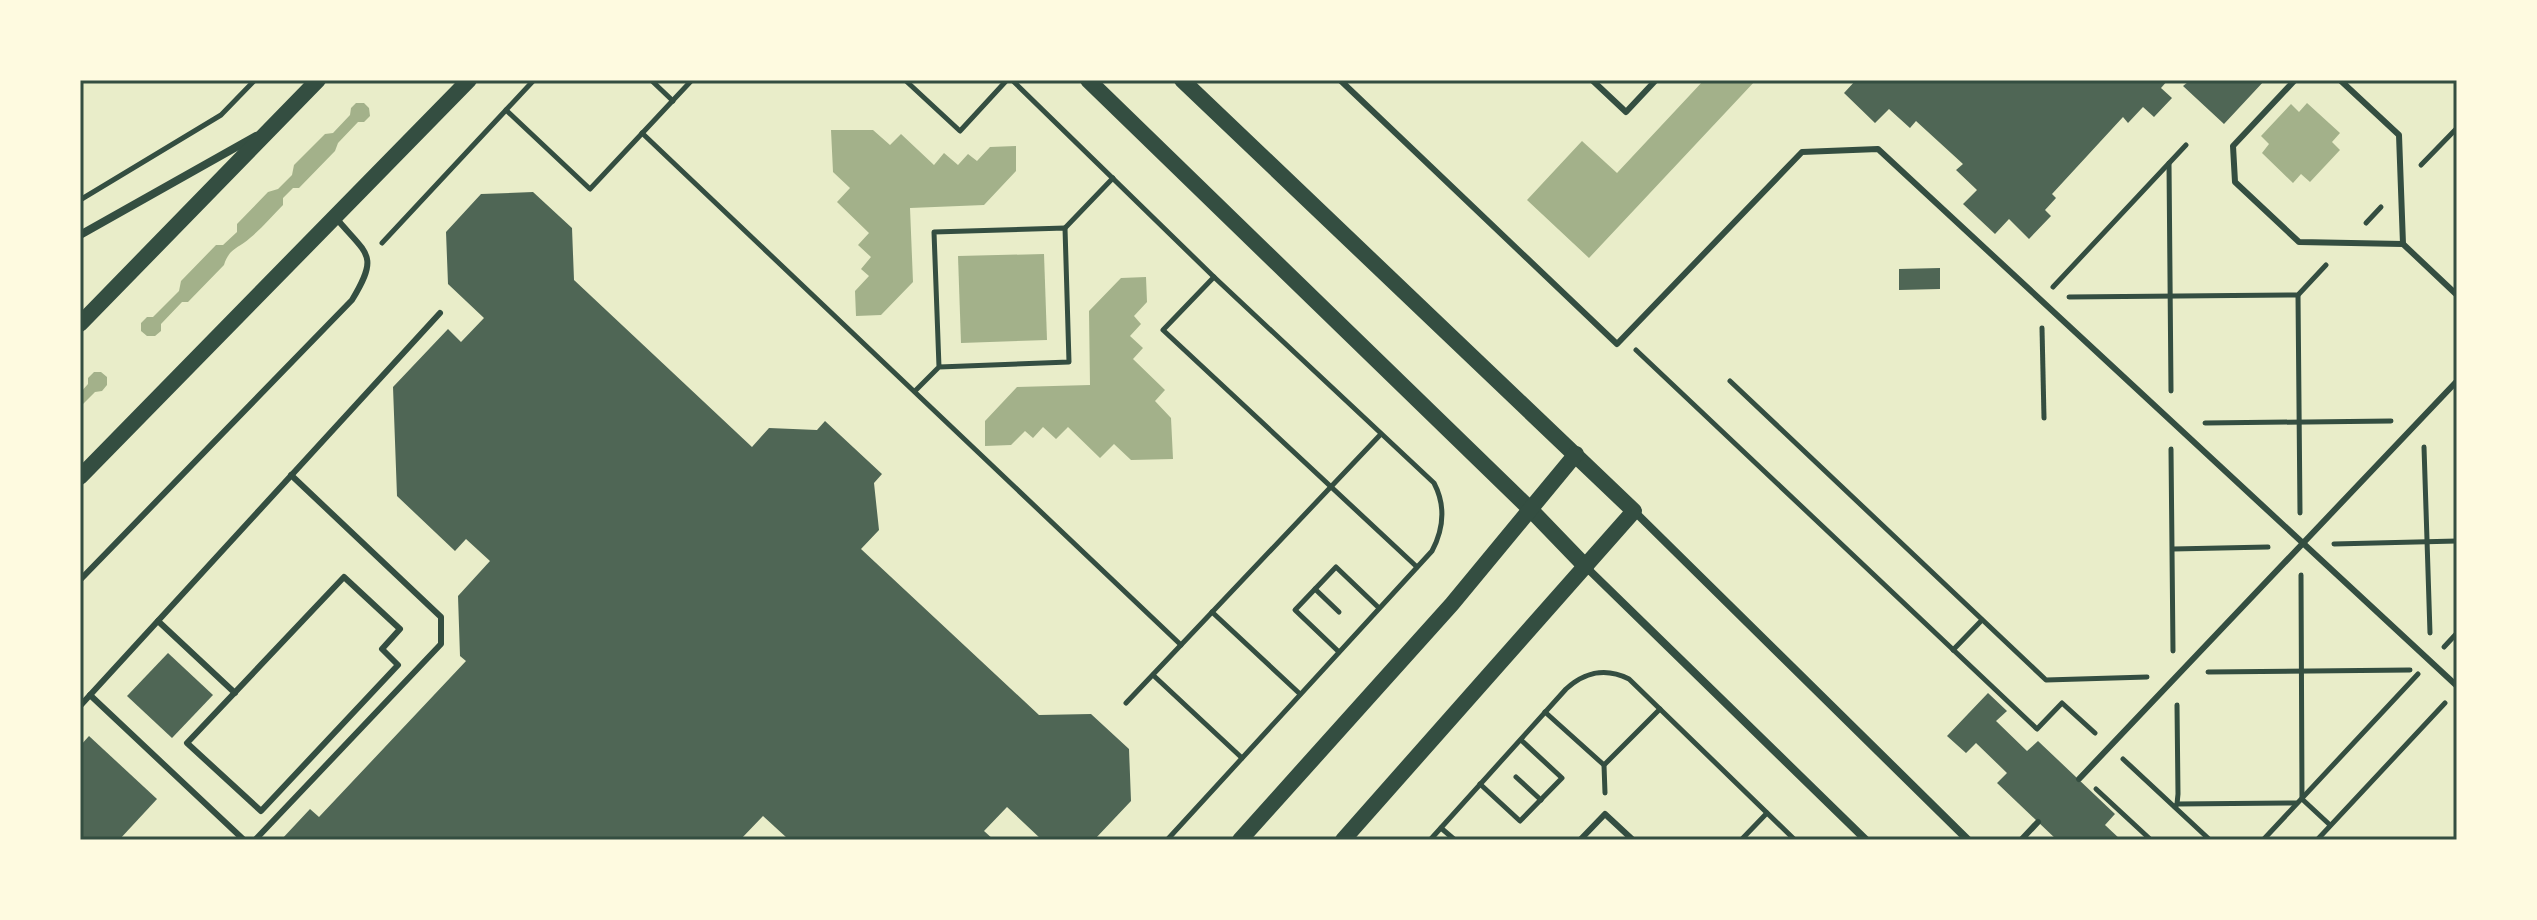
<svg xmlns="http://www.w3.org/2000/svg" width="2537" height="920" viewBox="0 0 2537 920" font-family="Commissioner,sans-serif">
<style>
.water{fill:#a3b18a}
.building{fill:#4f6655}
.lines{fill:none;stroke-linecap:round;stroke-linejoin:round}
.path{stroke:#344e41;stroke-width:5}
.service{stroke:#344e41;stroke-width:6}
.minor{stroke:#344e41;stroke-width:8}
.secondary{stroke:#344e41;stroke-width:16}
.neatline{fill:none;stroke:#344e41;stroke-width:3}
</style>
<rect width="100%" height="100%" fill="#e9edc9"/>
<g class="water">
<path d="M1704 80H1756L1589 258 1527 200 1582 141 1617 173Z"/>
<path d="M356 103H364L369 108 370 116 364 122H358L338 143 335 151 299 188H293L283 198V205C272 216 262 228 250 238 239 248 229 248 224 265L188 302H182L161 324V331L155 336H147L141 331V323L147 317H153L179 291 181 281 216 245H223L237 232V224L268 192 278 189 292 175 294 165 325 134 333 133 350 115 351 108Z"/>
<path d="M2307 103 2340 133 2332 142 2340 150 2310 182 2301 174 2293 183 2262 153 2269 144 2261 136 2291 104 2299 112Z"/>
<path d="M831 130H873L890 145 901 134 934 165 944 153 958 165 968 154 977 161 990 147 1016 146V171L984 205 910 208 913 282 881 315 856 316 855 291 869 276 861 269 871 257 858 245 869 233 837 202 850 188 833 172Z"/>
<path d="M1044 254 1047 340 961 343 958 256Z"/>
<path d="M1146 277 1147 302 1134 316 1141 324 1130 336 1143 348 1133 359 1165 390 1155 401 1171 418 1173 459 1131 460 1114 444 1100 458 1068 427 1056 439 1043 427 1033 438 1025 431 1011 445 985 446V421L1017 387 1090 385 1089 311 1121 278Z"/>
<path d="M94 372H101L107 377V385L102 391 95 392 80 407V393L88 384V378Z"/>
</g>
<g class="building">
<path d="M1856 80H2168L2161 88 2172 98 2154 117 2143 107 2128 123 2123 117 2052 194 2056 198 2045 210 2051 216 2029 239 2009 219 1995 234 1963 204 1977 190 1956 170 1963 164 1916 121 1910 128 1889 109 1875 123 1844 93Z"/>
<path d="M2186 80H2265L2224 124 2183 86 2188 82Z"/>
<path d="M533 192 572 228 574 280 752 447 769 428 817 430 825 421 882 474 874 483 879 530 861 549 1039 715 1091 714 1129 749 1131 801 1095 839 1042 840 1007 807 984 831 994 840H786L787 838 763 816 740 840H281L310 809 319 817 466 661 460 656 458 596 490 561 466 539 455 551 397 496 393 387 448 329 461 342 484 318 448 284 446 232 481 194Z"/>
<path d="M1940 268V289L1899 290V269Z"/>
<path d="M168 653 213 695 172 738 127 696Z"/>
<path d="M1988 693 2007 711 1996 721 2027 751 2038 741 2115 814 2105 825 2121 840H2057L1997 783 2007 773 1976 743 1966 753 1947 736Z"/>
<path d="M89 736 157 799 119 840H80V746Z"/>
</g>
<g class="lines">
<g class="path">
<path d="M651 80 673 101"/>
<path d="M905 80 960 131 1007 80"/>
<path d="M1012 80 1214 277 1434 483C1446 506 1444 528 1432 551L1167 840"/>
<path d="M506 110 590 189 692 80"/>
<path d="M642 133 1181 645"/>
<path d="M2169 163 2171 391"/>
<path d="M2421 165 2457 128"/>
<path d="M80 200 221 115 255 80"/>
<path d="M2366 223 2381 207"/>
<path d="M1065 228 1113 178"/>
<path d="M382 243 534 80"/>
<path d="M1214 277 1163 330 1417 567"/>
<path d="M2053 287 2186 145"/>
<path d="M2298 295 2300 513"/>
<path d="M2069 297 2298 295 2326 265"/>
<path d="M2042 328 2044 418"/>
<path d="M1636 350 2037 729 2062 703 2095 733"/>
<path d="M1730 381 2046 680 2147 677"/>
<path d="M915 391 939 367 1069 362 1065 228 934 232 939 367"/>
<path d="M2205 423 2391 421"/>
<path d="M2424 447 2430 633"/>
<path d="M2171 449 2173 651"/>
<path d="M2334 544 2457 541"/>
<path d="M2173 549 2268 547"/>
<path d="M2301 575 2302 799 2330 825"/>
<path d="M1315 589 1339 612"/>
<path d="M1212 612 1300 694"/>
<path d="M2444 647 2457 633"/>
<path d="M1953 650 1982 620"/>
<path d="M1339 652 1295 610 1336 567 1379 608"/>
<path d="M2208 672 2410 670"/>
<path d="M1153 675 1242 758"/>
<path d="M1126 703 1381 434"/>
<path d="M1545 712 1604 765"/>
<path d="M2123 759 2210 840"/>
<path d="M1516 777 1541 800"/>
<path d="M1480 784 1520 821 1562 778 1521 740"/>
<path d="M2096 789 2151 840"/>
<path d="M1605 793 1604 765 1660 709"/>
<path d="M2177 804 2296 803"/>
<path d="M2175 807 2177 804 2178 794 2177 705"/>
<path d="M1441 828 1455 840"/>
<path d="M1430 840 1566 689C1585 672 1605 667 1629 679L1795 840"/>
<path d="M1741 840 1767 813"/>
<path d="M2263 840 2418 674"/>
<path d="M2317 840 2445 703"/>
</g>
<g class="service">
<path d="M1340 80 1617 344 1802 152 1878 149 2457 686"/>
<path d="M1592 80 1626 112 1656 80"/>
<path d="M2295 80 2233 146 2235 182 2299 242 2403 244 2457 295"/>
<path d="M2340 80 2399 135 2403 244"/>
<path d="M344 577 400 629 382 649 398 665 261 811 187 743Z"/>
<path d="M80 580 352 300C380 254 367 255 336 218"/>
<path d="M158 621 235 693"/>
<path d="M90 695 244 840"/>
<path d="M80 706 440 313"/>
<path d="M2079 779 2457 381"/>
<path d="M255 840 441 644V617L291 475"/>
<path d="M1580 840 1605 814 1633 840"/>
<path d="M2021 840 2038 822"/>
</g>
<g class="minor">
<path d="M80 235 256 136"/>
<path d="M1634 511 1968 840"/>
<path d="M1586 567 1866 840"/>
</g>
<g class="secondary">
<path d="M1088 80 1530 509 1586 567"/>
<path d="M1182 80 1634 511 1343 840"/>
<path d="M80 324 318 80"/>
<path d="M80 477 469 80"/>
<path d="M1240 840 1452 604 1576 454"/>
</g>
</g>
<rect width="2537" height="920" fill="none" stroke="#fefae0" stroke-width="164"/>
<rect x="82" y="82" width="2373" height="756" class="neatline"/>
</svg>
